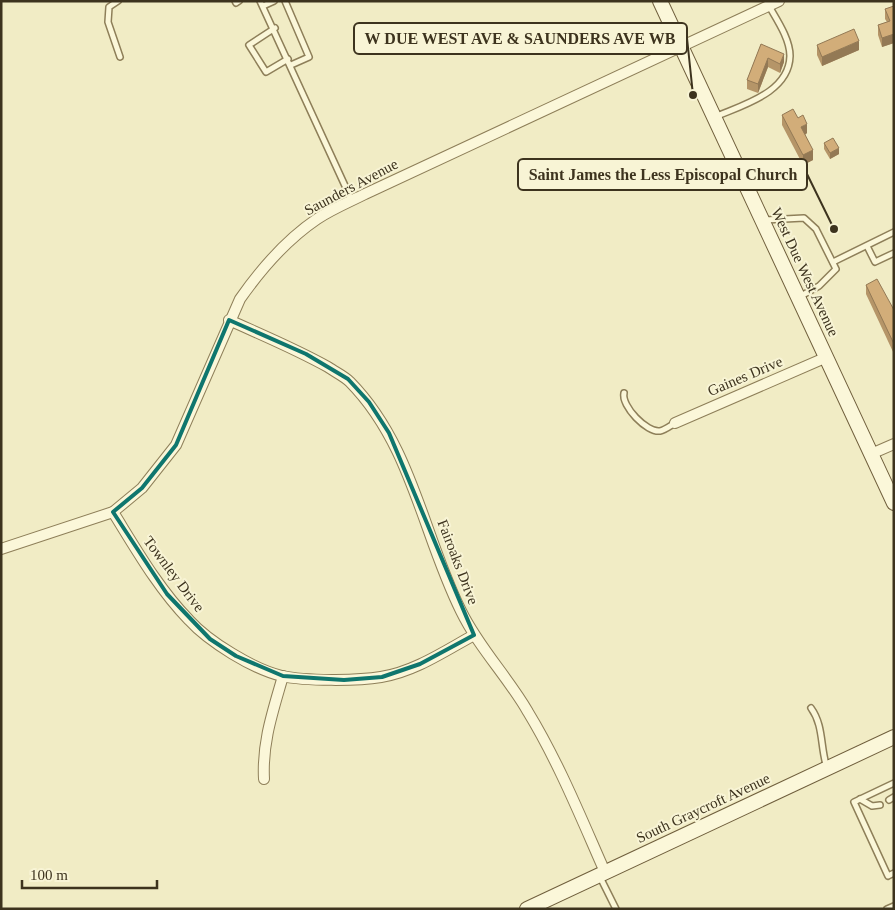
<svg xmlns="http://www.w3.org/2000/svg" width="895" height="910" viewBox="0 0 895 910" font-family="'Times New Roman',serif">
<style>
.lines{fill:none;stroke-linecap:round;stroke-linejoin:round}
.service-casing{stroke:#8e7f59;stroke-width:8}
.minor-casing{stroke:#8e7f59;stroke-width:12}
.secondary-casing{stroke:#705f3d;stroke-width:16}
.service{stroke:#fbf7d9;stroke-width:5}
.minor{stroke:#fbf7d9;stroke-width:10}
.secondary{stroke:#fbf7d9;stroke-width:14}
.wall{fill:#b59568}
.shaded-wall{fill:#937955}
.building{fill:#d2ad79;stroke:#937955}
.marked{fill:none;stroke:#0f766e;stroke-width:4;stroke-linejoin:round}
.labels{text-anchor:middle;stroke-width:4;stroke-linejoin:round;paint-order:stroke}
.street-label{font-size:15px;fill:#3d331e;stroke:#f8f4d5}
.leader{fill:none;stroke:#3d331e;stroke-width:2}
.callout-dot{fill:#3d331e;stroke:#f8f4d5;stroke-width:2}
.callout{fill:#f8f4d5;stroke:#3d331e;stroke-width:2}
.callout-label{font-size:16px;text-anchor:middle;font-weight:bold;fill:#3d331e}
</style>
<rect width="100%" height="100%" fill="#f1ecc5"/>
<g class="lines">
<g class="service-casing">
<g id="service">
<path d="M118 1 109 7 108 22 120 57"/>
<path d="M235 1 236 3 239 1"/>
<path d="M260 1 352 201"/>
<path d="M285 1 309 57 291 65"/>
<path d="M263 6 274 1"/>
<path d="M275 28 249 45 266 72 288 59"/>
<path d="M715 117C742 105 789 93 790 56 790 39 777 20 769 6"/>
<path d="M765 220 804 218 816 229 836 269 819 286 799 297"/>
<path d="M867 246 875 262 894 253"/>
<path d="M833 262 894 232"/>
<path d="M624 393C621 406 647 433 660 431 665 430 670 426 675 423"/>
<path d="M811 708C824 726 820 747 827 768"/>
<path d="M894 783 854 802 888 876 894 873"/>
<path d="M860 799 872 806 880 805"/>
<path d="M889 800 894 797"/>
<path d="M599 875 616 909"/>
<path d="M887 909 894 906"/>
</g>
</g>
<g class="minor-casing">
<g id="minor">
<path d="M229 320C262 335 296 349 328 367 335 372 344 376 350 382 412 445 423 535 461 611 479 648 508 677 528 712 559 763 581 818 605 872"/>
<path d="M675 423 827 357"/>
<path d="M871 454 894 444"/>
<path d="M113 512C136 549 158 588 189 620 209 642 253 669 282 676 305 681 358 681 381 677 414 672 445 651 474 635"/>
<path d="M1 549 113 512 142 488 176 445 240 299C261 269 286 240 317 219 332 209 349 202 365 194L779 1"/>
<path d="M264 779C262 742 273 711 283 676"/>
</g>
</g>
<g class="secondary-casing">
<g id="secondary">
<path d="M660 1 894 503"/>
<path d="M527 909 894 737"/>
</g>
</g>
<use href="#service" class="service"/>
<use href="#minor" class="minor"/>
<use href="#secondary" class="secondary"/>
</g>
<g class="wall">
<path d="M894 6V43L882 47 878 35V25L887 22 885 19V9Z"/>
<path d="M761 44 784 62 780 73 768 67 758 93 747 89V80Z"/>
<path d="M817 45 859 50 822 66 817 55Z"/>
<path d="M782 115 798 118 807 133 805 135 813 160 803 165 782 125Z"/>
<path d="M824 143 839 154 830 159 824 149Z"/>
<path d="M866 285 894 310V354L866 294Z"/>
</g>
<g class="shaded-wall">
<path d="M894 34V43L882 47V38Z"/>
<path d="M859 41V50L822 66V57Z"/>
<path d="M784 54V62L780 73V64Z"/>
<path d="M768 58V67L758 93V84Z"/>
<path d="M807 124V133L801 137V127Z"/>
<path d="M839 148V154L830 159V153Z"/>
<path d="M813 150V160L803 165V155Z"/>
</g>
<g class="building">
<path d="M894 6V34L882 38 878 25 890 21 885 9Z"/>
<path d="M854 29 859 41 822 57 817 45Z"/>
<path d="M761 44 784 54 780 64 768 58 758 84 747 80Z"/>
<path d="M793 109 798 118 803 115 807 124 801 127 813 150 803 155 782 115Z"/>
<path d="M833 138 839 148 830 153 824 143Z"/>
<path d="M877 279 894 310V344L866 285Z"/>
</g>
<path class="marked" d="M229 320 306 354 348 379 369 402 389 433 474 635 420 664 382 677 344 680 283 676 236 656 210 639 167 594 113 512 142 488 176 445Z"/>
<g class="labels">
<g class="street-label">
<text transform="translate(351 187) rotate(-28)" y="5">Saunders Avenue</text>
<text transform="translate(805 272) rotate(65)" y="5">West Due West Avenue</text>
<text transform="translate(745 376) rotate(-23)" y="5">Gaines Drive</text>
<text transform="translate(458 562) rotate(69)" y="5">Fairoaks Drive</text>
<text transform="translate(174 574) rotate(53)" y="5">Townley Drive</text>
<text transform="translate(703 808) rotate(-25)" y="5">South Graycroft Avenue</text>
</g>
</g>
<path class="leader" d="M693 95L687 38M834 229L807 174"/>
<g class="callout-dot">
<circle cx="693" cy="95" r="5"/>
<circle cx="834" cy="229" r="5"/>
</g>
<g class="callout">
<rect x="354" y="23" width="333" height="31" rx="5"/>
<rect x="518" y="159" width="289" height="31" rx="5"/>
</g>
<g class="callout-label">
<text x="520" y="44">W DUE WEST AVE &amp; SAUNDERS AVE WB</text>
<text x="663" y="180">Saint James the Less Episcopal Church</text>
</g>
<rect width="895" height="910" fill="none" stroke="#3d331e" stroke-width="5"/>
<path d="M22 880v8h135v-8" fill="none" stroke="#3d331e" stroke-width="2.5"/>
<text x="30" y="880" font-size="15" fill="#3d331e" stroke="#f8f4d5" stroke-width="4" paint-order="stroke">100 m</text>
</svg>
